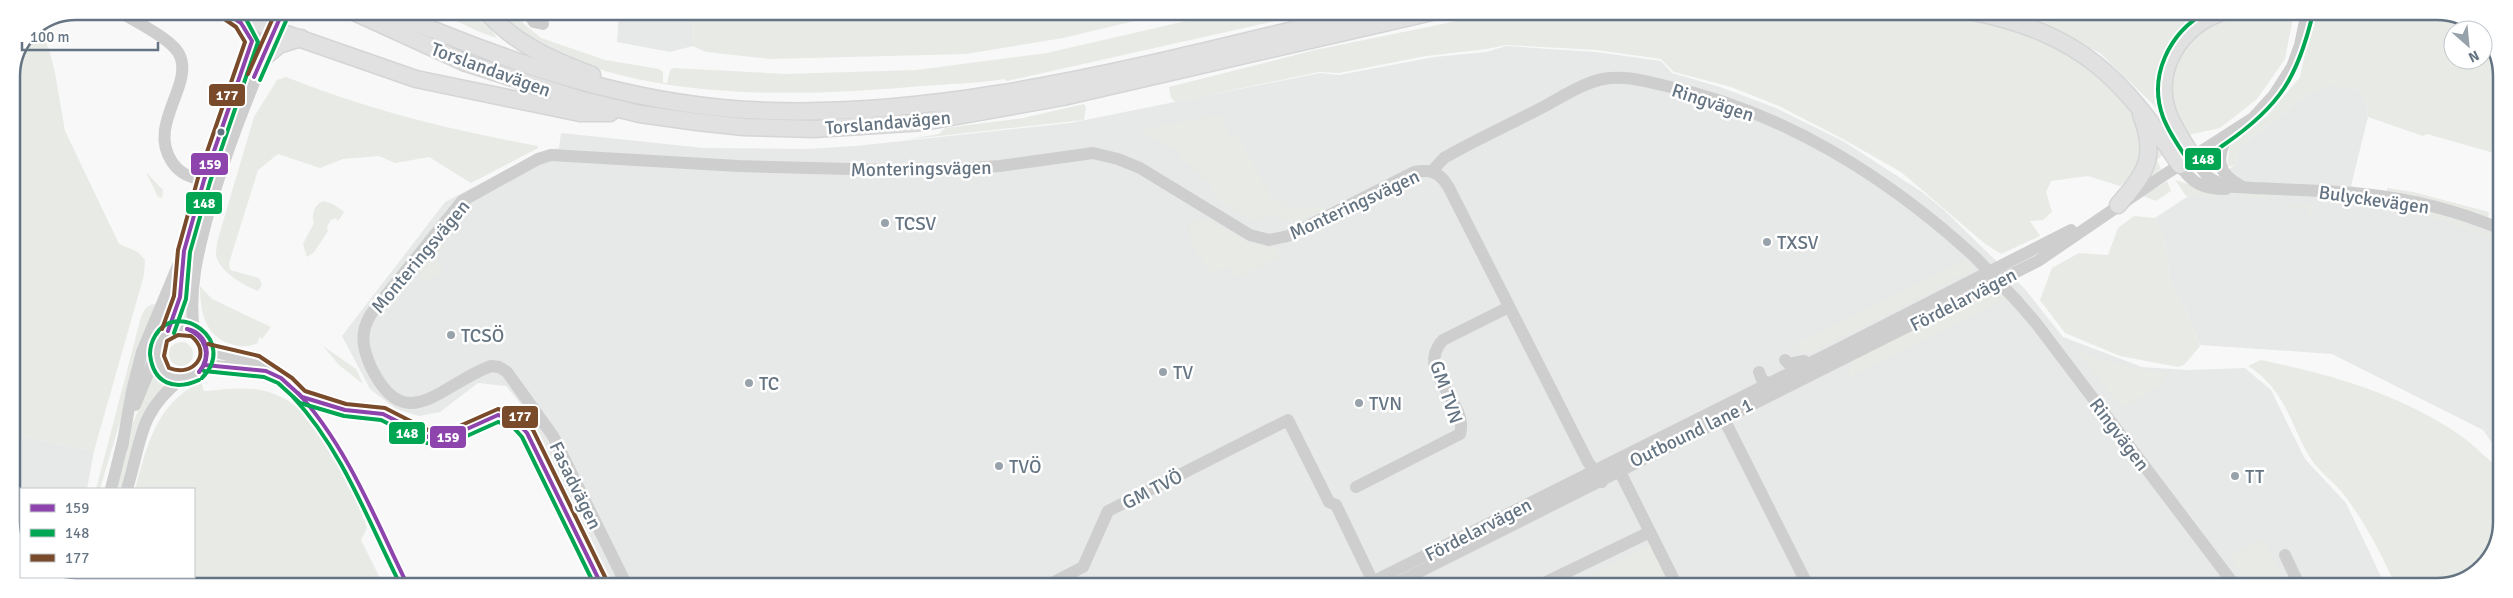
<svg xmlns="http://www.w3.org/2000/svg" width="2513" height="598" viewBox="0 0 2513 598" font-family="Signika,sans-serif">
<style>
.built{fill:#e7e8e8}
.green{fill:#e7eae5}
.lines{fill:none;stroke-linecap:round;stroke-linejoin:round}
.major-casing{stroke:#d4d5d6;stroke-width:19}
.minor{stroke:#cececf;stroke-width:12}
.major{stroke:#e1e1e2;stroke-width:16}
.minor-bridge{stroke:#cececf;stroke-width:12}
.bus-1-casing{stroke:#fff;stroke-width:8}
.bus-2-casing{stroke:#fff;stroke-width:8}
.bus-3-casing{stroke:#fff;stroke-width:8}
.bus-1{stroke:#8e44ad;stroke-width:4}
.bus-2{stroke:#00a651;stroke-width:4}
.bus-3{stroke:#7a4b2a;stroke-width:4}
.bus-dot{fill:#657482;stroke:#fff;stroke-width:2}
.poi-dot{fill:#98a2ab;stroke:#fff;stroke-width:2}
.labels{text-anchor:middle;stroke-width:5;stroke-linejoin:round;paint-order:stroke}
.street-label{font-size:19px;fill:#657482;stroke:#fff}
.poi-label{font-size:19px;fill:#657482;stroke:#fff;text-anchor:start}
.rim{fill:none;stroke:#657482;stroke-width:2.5}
.line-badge{stroke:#fff;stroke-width:2}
.badge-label{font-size:14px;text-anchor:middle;font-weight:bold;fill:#fff}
</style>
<rect width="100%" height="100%" fill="#f8f8f8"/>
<g class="built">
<path d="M619 12H694L693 46 670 52 617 42Z"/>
<path d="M1506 46 1596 52 1661 61 1672 73 1720 87 1776 108 1843 141 1922 192 1944 210 2024 288 2063 337 2142 367 2187 370 2245 368 2271 390 2305 459 2346 503 2386 587 615 586 537 428 524 408 506 386 478 383 440 412 419 416 396 409 370 389 342 336 445 202 538 153 559 148 561 133 704 148 807 149 856 146 1070 123 1320 73 1339 75 1434 57 1486 52Z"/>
<path d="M2330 85 2356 88 2365 96 2368 117 2351 186 2416 198 2501 224V456L2483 430 2332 354 2200 345 2185 308 2171 286 2165 243 2155 218 2235 165 2240 147 2307 94Z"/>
<path d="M12 434 94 451 87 489H21V551L12 530Z"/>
<path d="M48 577H70L68 585H63Z"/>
</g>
<g class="green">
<path d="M435 11H479L497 38 482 33Z"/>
<path d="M494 11H518L523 23 541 38 605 60 659 69 663 72V83H667L670 70 674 68 785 74 916 70 1047 53 1225 12H1316L1007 81 1004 79C973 84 941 84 910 87 792 97 638 101 533 41 519 33 507 21 494 11Z"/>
<path d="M694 12H1172L1063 38 966 54 771 59 706 52 693 46Z"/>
<path d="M1501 12H1893C1931 15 1969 18 2006 27 2047 37 2087 62 2117 90 2122 95 2130 100 2133 106 2141 127 2144 152 2138 173L2120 186 2088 176 2051 181 2046 192 2052 212 2043 220 2030 221 2040 236 2001 254 1984 243 1901 172 1841 138 1779 106 1731 87 1674 72 1661 59 1597 50 1506 45 1487 49 1426 56 1339 73 1319 72 1176 102 1171 98 1169 87 1315 50Z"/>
<path d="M2240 12H2294L2285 59 2257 99 2220 128 2188 135 2174 115 2169 79 2185 40 2220 18Z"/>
<path d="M2314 12 2450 13 2480 30H2453V60H2483V32L2486 33 2502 71 2501 155 2427 134 2423 136 2368 117 2365 96 2356 88 2330 86 2307 94 2240 147 2235 165 2227 167 2230 144 2267 116 2300 77Z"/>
<path d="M2179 13 2198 16 2188 23 2162 113 2100 53 2038 22 2125 16 2128 19 2155 20 2156 17Z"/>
<path d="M38 27 49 49 55 73 65 131 119 244 138 252 145 260 144 275 94 451 12 434 11 76 30 30Z"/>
<path d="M286 77C368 110 451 130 538 146V148L471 183 429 157 395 163 379 156 343 159 320 168 278 154 258 170 229 263 230 270 259 278 262 285 258 291C245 286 219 272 216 255 216 250 217 244 218 239L254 117 277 80Z"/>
<path d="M1084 104 1086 107 1084 120 903 140 939 134 945 128 1023 118Z"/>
<path d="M1220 115 1230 136 1238 134 1271 198H1276L1286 208H1327L1325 210 1295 223 1285 218 1269 217 1251 219 1217 200 1208 182 1181 159V154L1139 130Z"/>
<path d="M2154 143 2166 151 2157 160 2161 169 2148 179Z"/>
<path d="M146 172 163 190 162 198 158 197Z"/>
<path d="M2175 180 2218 193 2221 197 2186 196Z"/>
<path d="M2167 181 2171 191 2156 201 2143 196Z"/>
<path d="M2387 188 2413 192 2489 212 2488 217 2387 191Z"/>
<path d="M2247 193 2268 194 2271 198 2238 197Z"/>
<path d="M2364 200 2408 207 2410 211 2357 205V202Z"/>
<path d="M323 201 333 204 344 212 338 221 336 218 331 220 327 227 328 231 314 252 307 257 303 244 314 223C311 215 314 205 323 201Z"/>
<path d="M2289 203 2312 204 2314 214H2308L2306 207H2291L2288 214 2286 207Z"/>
<path d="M2430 211 2500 237 2501 240 2424 215V212Z"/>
<path d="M2134 216 2155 218 2165 243 2171 286 2185 308 2200 346 2184 365 2178 367 2120 356 2065 333 2040 300 2052 268 2079 253 2108 255 2118 228Z"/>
<path d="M1205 218 1256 245 1278 247 1279 257 1236 278 1228 267 1211 273C1201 259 1187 242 1190 224Z"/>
<path d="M440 237 442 246 433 252 444 272 423 284C414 268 432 250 440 237Z"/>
<path d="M1967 259 1976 268 1806 355 1794 344Z"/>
<path d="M200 286 212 299 271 327 262 339 259 337 258 343C249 347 240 347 231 344 204 336 200 310 200 286Z"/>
<path d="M1997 288 2006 298 1849 378 1851 362Z"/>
<path d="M183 302H186L187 327 177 326Z"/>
<path d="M155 304 100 489H96L141 317C143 311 148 304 155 304Z"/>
<circle cx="181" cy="354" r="12"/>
<path d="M323 346 356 369 363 384 339 365Z"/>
<path d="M2077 350C2108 362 2135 370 2168 372L2159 386 2122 408Z"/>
<path d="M2261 360C2333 375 2398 393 2460 435 2474 445 2487 459 2501 470L2500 535 2477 573 2437 587H2396C2383 556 2365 523 2345 496 2336 483 2320 473 2311 459 2289 423 2286 390 2248 366Z"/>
<path d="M154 375 165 384 146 411 123 489H114L131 427Z"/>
<path d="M201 382 204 391C222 390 247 386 265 391 321 405 349 480 367 528L361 540 384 586 118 585 119 577H194V489H135C147 446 156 403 201 382Z"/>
<path d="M535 429H538L615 586H610Z"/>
<path d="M2259 542H2265L2267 546 2287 587H2251L2229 557Z"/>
<path d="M1650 545 1671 586H1577L1576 584Z"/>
</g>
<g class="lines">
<g class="major-casing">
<g id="major">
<path d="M232 11 275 30 416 79 580 113H610"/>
<path d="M352 11 466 63 582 100 640 114 697 122 744 127 814 129 923 122 1063 97 1432 12"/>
<path d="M388 11C495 57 606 97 722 108 933 128 1165 59 1369 12"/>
<path d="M486 11C515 44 552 60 592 75"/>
<path d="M1974 12C2081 34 2123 78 2180 165"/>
<path d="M229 15 241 23 252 41"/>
<path d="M262 59 279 45 301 38"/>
<path d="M2193 157C2184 143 2174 129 2168 113 2153 69 2180 27 2222 12"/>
<path d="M2118 205C2145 174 2158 157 2141 115"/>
</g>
</g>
<g class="minor">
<path d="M119 11C135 22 173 39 180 56 193 86 147 125 172 162 180 174 191 178 204 180"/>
<path d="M527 11 534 22 543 24"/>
<path d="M2228 135C2216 158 2216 173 2241 186"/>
<path d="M2193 157 2208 177 2223 186C2270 190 2317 189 2364 194 2411 199 2458 211 2501 229"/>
<path d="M2180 165C2192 184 2204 189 2226 189"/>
<path d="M1432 171 1444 158C1477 139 1511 124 1545 106 1562 97 1583 83 1603 79 1625 75 1644 81 1666 86 1783 111 1889 178 1976 258"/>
<path d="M2016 300 2036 323 2236 587"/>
<circle cx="181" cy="353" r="26"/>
<path d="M168 331 180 297 184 251 204 180 234 90 264 11"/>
<path d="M194 331C188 290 198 251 209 211 228 142 256 78 283 11"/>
<path d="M207 350 256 362 288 383 302 397"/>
<path d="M1785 360 1789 364 1804 361"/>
<path d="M205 365 258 370"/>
<path d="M1759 372 1762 380 1775 386"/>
<path d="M135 405 156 354"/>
<path d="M1721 413 1808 586"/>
<path d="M122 447 132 391 142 352 179 263"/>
<path d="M1620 472 1677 586"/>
<path d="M1356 487 1460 434C1470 402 1413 372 1443 340L1509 307"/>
<path d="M111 489 123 441"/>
<path d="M127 489C142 440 138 413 181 379"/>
<path d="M2285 555 2300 587"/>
<path d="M91 585 92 577"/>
<path d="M109 585 110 577"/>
<path d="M627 586 553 436 507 372 499 367 491 366C441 384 405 440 370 365 362 346 360 332 371 314L462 201 538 159 551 155 738 166 929 171 1000 166 1093 153 1118 159 1140 168 1250 235 1269 240 1288 236 1414 172C1431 169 1439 172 1448 186L1588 462 1602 482"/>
<path d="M1046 586 1083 567 1108 511 1288 420 1329 502 1336 505 1375 586"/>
<path d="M1364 586 1840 348 2071 230"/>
<path d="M1391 586 2038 261 2161 177 2253 118 2274 95 2292 67 2300 45 2307 12"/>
<path d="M1538 586 1650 532"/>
</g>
<use href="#major" class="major"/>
<path class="minor-bridge" d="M1976 258 2016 300"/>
<g class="bus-1-casing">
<g id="bus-1">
<path d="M254 77 283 11"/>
<path d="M187 329C208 333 213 358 199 372"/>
<path d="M187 329C206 337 212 355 199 372"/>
<path d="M168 331 180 297 184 251 204 180 252 41 241 23 223 11"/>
<path d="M205 365 266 371 281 378 302 397 345 410 383 414 428 437 447 438 498 415 515 420 527 433 602 586"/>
<path d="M298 393C347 446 376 521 408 586"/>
</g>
</g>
<g class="bus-2-casing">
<g id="bus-2">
<path d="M2206 12C2169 33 2148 76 2163 117 2169 133 2179 147 2188 160L2192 163C2203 161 2216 150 2225 144 2280 106 2298 77 2313 13"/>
<path d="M260 80 289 14"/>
<path d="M174 333 186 299 190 252 210 182 258 42 246 19 235 11"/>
<path d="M204 371 264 377 278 383 300 403 344 416 381 420 427 443 449 444 498 422 512 426 522 437 595 586"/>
<path d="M199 380C175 391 153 384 150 354 150 348 152 341 155 336 177 298 239 341 202 378"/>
<path d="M293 397C342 449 369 523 401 586"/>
</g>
</g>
<g class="bus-3-casing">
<g id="bus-3">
<path d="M248 74 276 11"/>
<path d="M162 329 174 296 178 250 198 178 245 42 236 27 220 16"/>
<path d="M190 336 178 335 167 341 164 356 169 368C193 378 213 353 191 336"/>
<path d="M208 344 259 356 292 378 305 391 346 404 385 408 430 431 446 432 498 409 518 415 533 430 608 583"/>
</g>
</g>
<use href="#bus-1" class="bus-1"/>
<use href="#bus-2" class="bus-2"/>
<use href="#bus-3" class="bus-3"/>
</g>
<circle class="bus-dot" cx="221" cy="132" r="4.5"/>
<g class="poi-dot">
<circle cx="885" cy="223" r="5"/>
<circle cx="1767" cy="242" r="5"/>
<circle cx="451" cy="335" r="5"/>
<circle cx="1163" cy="372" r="5"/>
<circle cx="749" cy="383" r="5"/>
<circle cx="1359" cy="403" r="5"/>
<circle cx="999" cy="466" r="5"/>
<circle cx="2235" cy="476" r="5"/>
</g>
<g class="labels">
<g class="street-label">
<text transform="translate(491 69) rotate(20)" y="7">Torslandavägen</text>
<text transform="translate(1713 102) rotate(18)" y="7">Ringvägen</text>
<text transform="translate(888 122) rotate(-5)" y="7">Torslandavägen</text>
<text transform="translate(921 168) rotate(-1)" y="7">Monteringsvägen</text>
<text transform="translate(2374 199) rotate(8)" y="7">Bulyckevägen</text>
<text transform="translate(1354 204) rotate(-25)" y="7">Monteringsvägen</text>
<text transform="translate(420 256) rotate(-50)" y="7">Monteringsvägen</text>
<text transform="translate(1963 299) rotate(-27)" y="7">Fördelarvägen</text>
<text transform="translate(1447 392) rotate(71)" y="7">GM TVN</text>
<text transform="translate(1691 432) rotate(-26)" y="7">Outbound lane 1</text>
<text transform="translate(2120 434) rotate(53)" y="7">Ringvägen</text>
<text transform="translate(576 485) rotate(64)" y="7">Fasadvägen</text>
<text transform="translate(1152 489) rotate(-27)" y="7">GM TVÖ</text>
<text transform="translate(1478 529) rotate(-27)" y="7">Fördelarvägen</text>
</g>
<g class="poi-label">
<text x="895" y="230">TCSV</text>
<text x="1777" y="249">TXSV</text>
<text x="461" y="342">TCSÖ</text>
<text x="1173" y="379">TV</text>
<text x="759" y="390">TC</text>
<text x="1369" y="410">TVN</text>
<text x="1009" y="473">TVÖ</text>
<text x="2245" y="483">TT</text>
</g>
</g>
<path d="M0 0H2513V598H0ZM76 20H2437A56 56 0 0 1 2493 76V522A56 56 0 0 1 2437 578H76A56 56 0 0 1 20 522V76A56 56 0 0 1 76 20Z" fill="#fff" fill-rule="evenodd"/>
<path class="rim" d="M76 20H2437A56 56 0 0 1 2493 76V522A56 56 0 0 1 2437 578H76A56 56 0 0 1 20 522V76A56 56 0 0 1 76 20Z"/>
<g class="line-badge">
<rect x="208" y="83" width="38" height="24" rx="5" fill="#7a4b2a"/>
<rect x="2184" y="147" width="38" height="24" rx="5" fill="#00a651"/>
<rect x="190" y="152" width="39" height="24" rx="5" fill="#8e44ad"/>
<rect x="185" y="191" width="38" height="24" rx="5" fill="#00a651"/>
<rect x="501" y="405" width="38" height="24" rx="5" fill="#7a4b2a"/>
<rect x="388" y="421" width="38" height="24" rx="5" fill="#00a651"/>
<rect x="429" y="425" width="38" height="24" rx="5" fill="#8e44ad"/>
</g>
<g class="badge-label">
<text x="227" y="100">177</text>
<text x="2203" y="164">148</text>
<text x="210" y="169">159</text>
<text x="204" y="208">148</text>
<text x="520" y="421">177</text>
<text x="407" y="438">148</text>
<text x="448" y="442">159</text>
</g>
<rect x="20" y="488" width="175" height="90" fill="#ffffff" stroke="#c1c7cd"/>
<rect x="30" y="504" width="25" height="8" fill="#8e44ad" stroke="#c1c7cd"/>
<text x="65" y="513" font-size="15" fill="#657482">159</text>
<rect x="30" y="529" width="25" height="8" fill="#00a651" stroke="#c1c7cd"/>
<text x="65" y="538" font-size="15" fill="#657482">148</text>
<rect x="30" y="554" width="25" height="8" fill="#7a4b2a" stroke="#c1c7cd"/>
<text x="65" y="563" font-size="15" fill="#657482">177</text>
<g transform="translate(2468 45) rotate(153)"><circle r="24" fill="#ffffff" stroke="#c1c7cd"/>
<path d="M0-4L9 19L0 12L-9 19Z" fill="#98a2ab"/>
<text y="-8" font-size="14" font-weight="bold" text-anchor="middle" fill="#657482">N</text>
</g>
<path d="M22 42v8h136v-8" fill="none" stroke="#657482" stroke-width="2.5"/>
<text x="30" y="42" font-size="15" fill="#657482" stroke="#ffffff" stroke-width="4" paint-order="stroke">100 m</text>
</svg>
